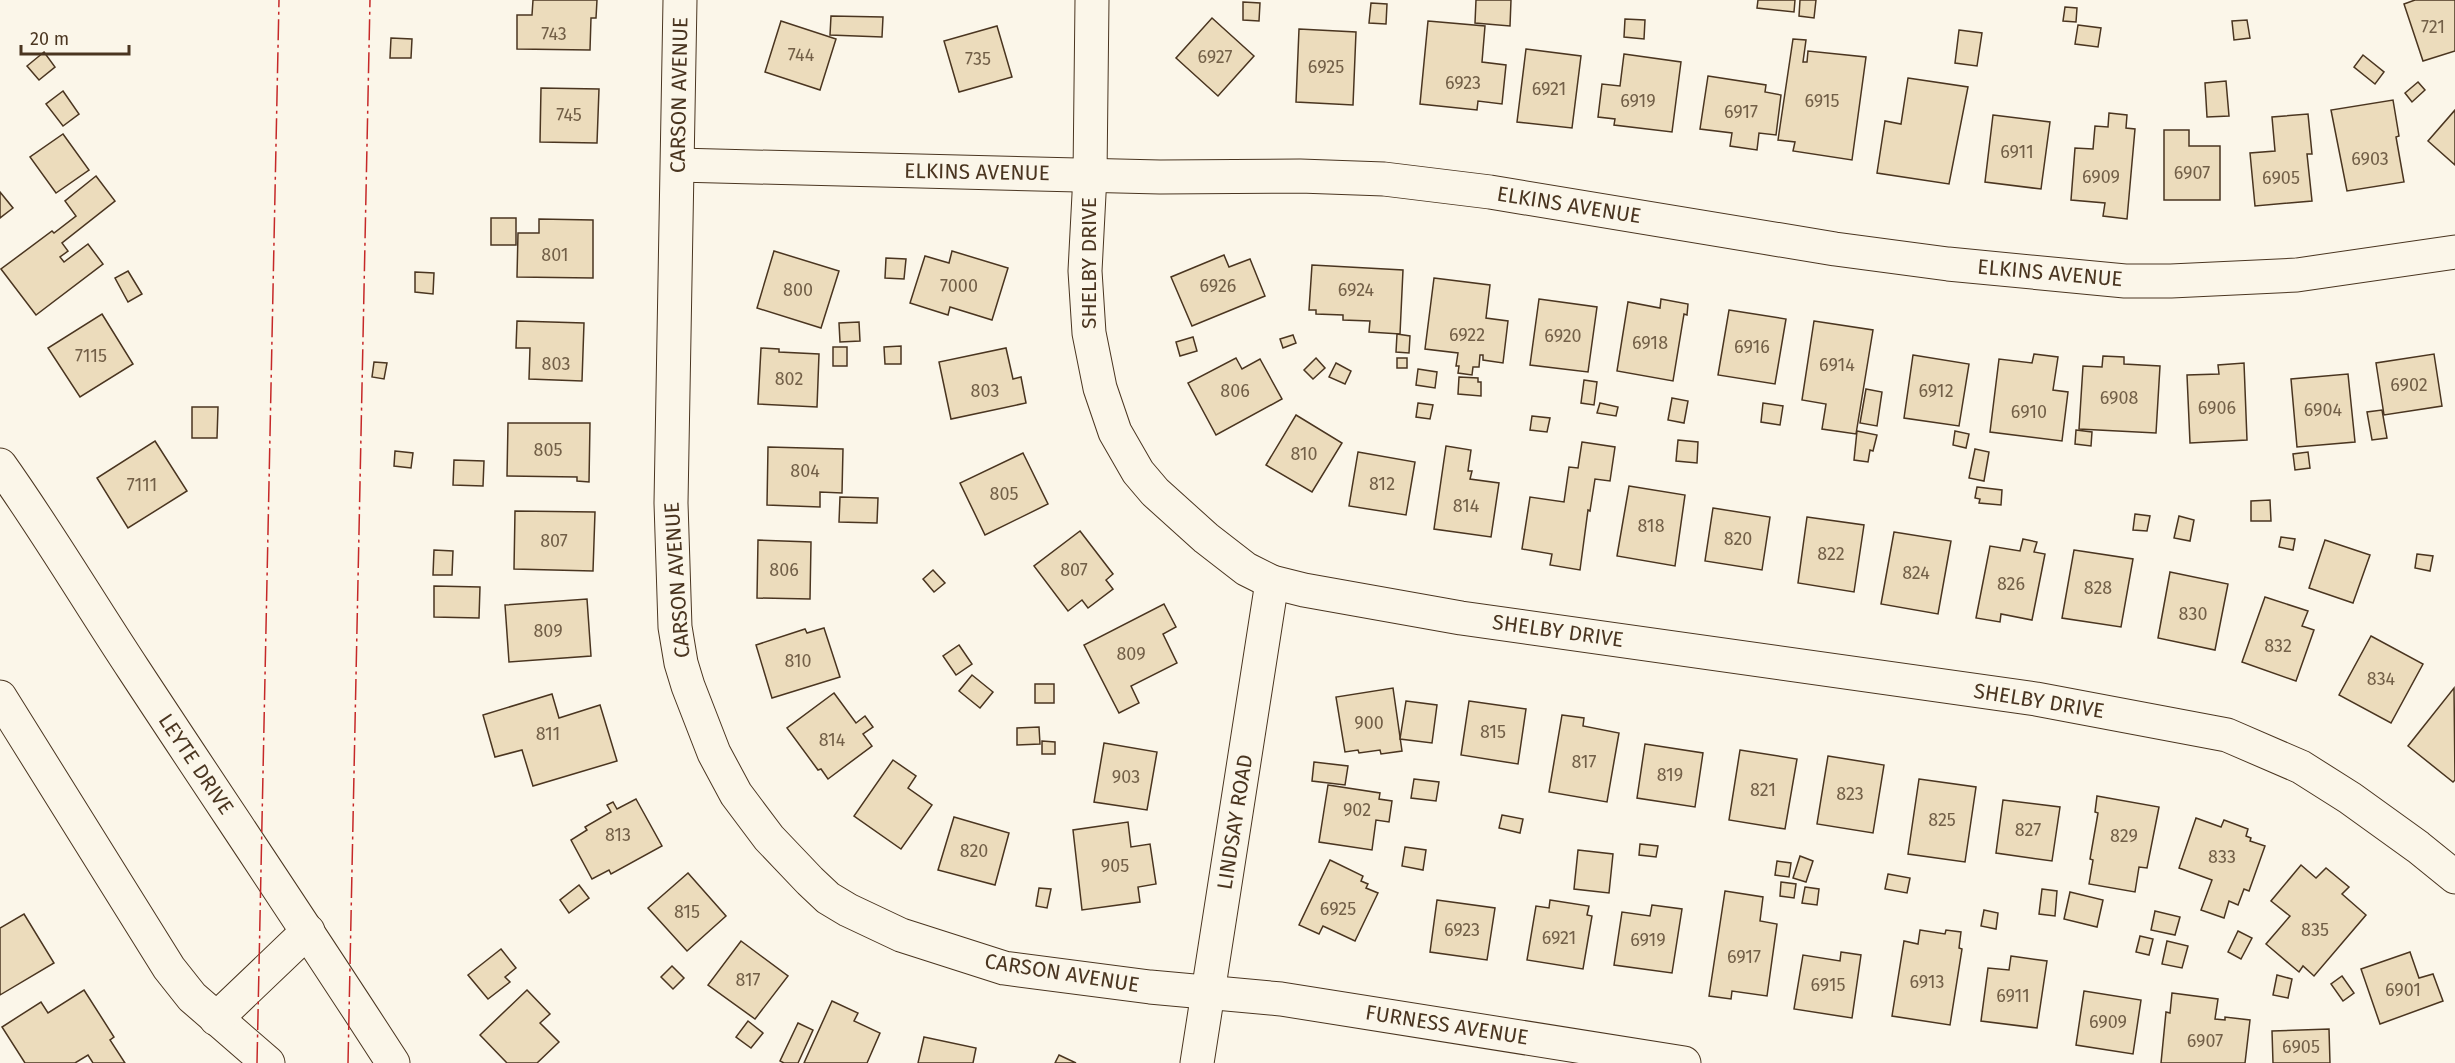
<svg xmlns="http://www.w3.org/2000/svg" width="2455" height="1063" viewBox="0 0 2455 1063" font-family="'Fira Sans',sans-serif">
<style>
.building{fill:#ecdcbc;stroke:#4a3520;stroke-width:1.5}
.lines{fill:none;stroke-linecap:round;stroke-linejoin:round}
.minor-casing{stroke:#4a3520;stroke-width:35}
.minor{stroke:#fbf6e9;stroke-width:33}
.power{stroke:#c62828;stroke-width:1.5;stroke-dasharray:21 4.5 3 4.5;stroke-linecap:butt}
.labels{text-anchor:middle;stroke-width:4.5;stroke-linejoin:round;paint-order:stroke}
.number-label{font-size:18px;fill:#725f47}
.street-label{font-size:21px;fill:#4a3520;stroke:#fbf6e9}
</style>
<rect width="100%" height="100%" fill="#fbf6e9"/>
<g class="building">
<path d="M533 0H597L596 18H591L590 50 517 49V15H532Z"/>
<path d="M1476 0H1511L1510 26 1475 23Z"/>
<path d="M1758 0H1795L1794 12 1757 8Z"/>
<path d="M1800 0H1816L1814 18 1799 16Z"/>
<path d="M2415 0H2455V51L2423 61 2404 4Z"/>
<path d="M1243 2 1260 3 1259 21 1243 20Z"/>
<path d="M1371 3 1387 4 1386 24 1369 23Z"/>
<path d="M2065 7 2077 8 2076 22 2063 21Z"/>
<path d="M831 16 883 17 882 37 830 35Z"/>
<path d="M1212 18 1254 56 1218 96 1176 58Z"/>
<path d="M1625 19 1645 20 1644 39 1624 37Z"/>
<path d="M2247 20 2250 38 2234 40 2232 21Z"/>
<path d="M781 21 836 39 820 90 765 72Z"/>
<path d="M1428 21 1485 26 1482 62 1506 65 1502 104 1478 101 1477 110 1420 104Z"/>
<path d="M2078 25 2101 28 2098 47 2075 44Z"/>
<path d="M997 26 1012 77 959 92 944 41Z"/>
<path d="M1299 29 1356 32 1353 105 1296 102Z"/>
<path d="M1959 30 1982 33 1977 66 1955 63Z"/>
<path d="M391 38 412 39 411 58H390Z"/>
<path d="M1793 39 1806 40 1803 62H1807L1808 51 1866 57 1852 160 1793 151 1795 142 1778 140Z"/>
<path d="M1526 49 1581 56 1572 128 1517 122Z"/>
<path d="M44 52 55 67 39 80 27 66Z"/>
<path d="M1624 54 1681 62 1672 132 1614 125 1615 119 1598 117 1602 84 1620 86Z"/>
<path d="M2363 55 2384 72 2375 84 2354 67Z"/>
<path d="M1708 76 1766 85 1765 92 1781 95 1776 135 1759 133 1757 150 1730 146 1732 133 1700 129Z"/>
<path d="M1908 78 1968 87 1949 184 1877 173 1885 121 1901 124Z"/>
<path d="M2226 81 2229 116 2207 117 2205 83Z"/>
<path d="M2418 82 2425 90 2412 102 2405 93Z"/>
<path d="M541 88 599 89 597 143 540 142Z"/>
<path d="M63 91 79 114 63 126 46 104Z"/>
<path d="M2393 100 2399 136 2396 137 2404 182 2347 191 2331 110Z"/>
<path d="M2455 110V165L2428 141Z"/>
<path d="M2109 113 2127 115 2126 128 2135 129 2127 219 2103 216 2105 203 2071 200 2075 148 2093 149 2095 126 2108 127Z"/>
<path d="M2308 114 2312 154H2307L2312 201 2255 206 2250 153 2275 151 2272 117Z"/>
<path d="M1993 115 2050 122 2041 189 1985 182Z"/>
<path d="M2164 130H2189V146H2220V200H2164Z"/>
<path d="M63 134 89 170 56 193 30 157Z"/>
<path d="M96 176 115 201 62 243 68 251 60 257 64 262 88 244 103 264 36 315 1 269 52 231 54 233 76 216 65 201Z"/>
<path d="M0 192 13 208 0 218Z"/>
<rect x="491" y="218" width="25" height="27"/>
<path d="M539 219 593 220V278L517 277 518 233H539Z"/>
<path d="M774 251 839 271 821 328 757 308Z"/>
<path d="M952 251 1008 268 992 320 950 307 948 315 910 303 925 256 949 263Z"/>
<path d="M1224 255 1229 267 1250 259 1265 296 1192 326 1171 277Z"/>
<path d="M886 258 906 259 904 279 885 278Z"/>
<path d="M1312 265 1403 270 1400 334 1369 332 1370 321 1343 320V315L1316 314V310H1309Z"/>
<path d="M128 271 142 294 128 302 115 278Z"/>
<path d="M415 272 434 273 433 294 415 292Z"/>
<path d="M1434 278 1490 285 1486 318 1508 321 1503 363 1483 360V355H1480L1479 367H1473L1472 375 1458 373 1459 366H1456L1458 353 1425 349Z"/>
<path d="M1539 299 1597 307 1588 372 1530 365Z"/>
<path d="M1661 299 1688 304 1687 315 1684 314 1673 381 1617 371 1628 302 1660 308Z"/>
<path d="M1729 310 1786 319 1775 384 1718 375Z"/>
<path d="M102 314 133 364 80 397 48 348Z"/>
<path d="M517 321 584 323 582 381 529 379 530 348H516Z"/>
<path d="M1814 321 1873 330 1856 434 1822 429 1826 404 1802 400Z"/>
<path d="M859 322 860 341 840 342 839 323Z"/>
<path d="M1397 334 1410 336 1409 353 1396 352Z"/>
<path d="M1293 335 1296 343 1283 348 1280 339Z"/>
<path d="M1193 337 1197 351 1180 356 1176 342Z"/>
<path d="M901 346V364H885L884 347Z"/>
<rect x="833" y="347" width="14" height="19"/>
<path d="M761 348 779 349V352L819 354 817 407 758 404Z"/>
<path d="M1006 348 1013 379 1021 377 1026 403 951 419 939 362Z"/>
<path d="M2034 354 2058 357 2053 390 2068 392 2062 441 1990 432 1999 359 2032 363Z"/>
<path d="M2434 354 2442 406 2384 415 2376 363Z"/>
<path d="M1913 355 1969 364 1959 426 1904 418Z"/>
<path d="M2103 356 2124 357V364L2160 366 2156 433 2079 429 2083 366 2102 367Z"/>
<path d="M1236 358 1242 369 1260 359 1282 399 1216 435 1188 383Z"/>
<path d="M1316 358 1325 368 1313 379 1304 370Z"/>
<rect x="1397" y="358" width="10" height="10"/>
<path d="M374 362 387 363 384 379 372 377Z"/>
<path d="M1336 363 1351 371 1345 384 1329 377Z"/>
<path d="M2244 363 2247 440 2190 443 2187 375 2219 374 2218 365Z"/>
<path d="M1418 369 1437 372 1435 388 1416 385Z"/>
<path d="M2348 374 2355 442 2297 447 2291 379Z"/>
<path d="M1459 377 1478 378V382H1481V396L1458 394Z"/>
<path d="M1584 380 1597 382 1594 405 1581 403Z"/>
<path d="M1866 389 1882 392 1877 426 1860 423Z"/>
<path d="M1672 398 1688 401 1684 423 1668 420Z"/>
<path d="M1418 403 1433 405 1430 419 1416 417Z"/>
<path d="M1600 403 1618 407 1616 416 1597 413Z"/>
<path d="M1763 403 1783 406 1780 425 1761 422Z"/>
<path d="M192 407H218L217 438H192Z"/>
<path d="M2382 410 2387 438 2372 440 2367 412Z"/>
<path d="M1296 415 1342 443 1312 492 1266 465Z"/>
<path d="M1532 416 1550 418 1547 432 1530 430Z"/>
<path d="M508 423H590L589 482 577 481V477L507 476Z"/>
<path d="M2076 430 2092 432 2091 446 2075 444Z"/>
<path d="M1857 431 1877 435 1873 451 1870 450 1868 462 1854 460Z"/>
<path d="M1955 431 1969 434 1966 448 1953 445Z"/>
<path d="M1678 440 1698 442 1697 463 1676 461Z"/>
<path d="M155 441 187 491 128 528 97 478Z"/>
<path d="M1582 442 1615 447 1610 481 1595 479 1590 511 1588 510 1580 570 1550 565 1552 554 1522 549 1530 497 1564 502 1569 467 1578 468Z"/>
<path d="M1446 446 1471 450 1468 471H1472L1470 479 1499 483 1491 537 1434 529Z"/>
<path d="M768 447 843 449 842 493 820 492V507L767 505Z"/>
<path d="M1975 449 1989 452 1984 481 1969 478Z"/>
<path d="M395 451 413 453 411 468 394 466Z"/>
<path d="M1358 452 1415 462 1406 515 1349 506Z"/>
<path d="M2308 452 2310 468 2295 470 2293 454Z"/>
<path d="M1023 453 1048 504 985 535 960 483Z"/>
<path d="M454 460 484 461 483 486 453 485Z"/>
<path d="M1629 486 1685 495 1675 566 1617 556Z"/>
<path d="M1977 487 2002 490 2001 505 1979 503 1980 499 1975 498Z"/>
<path d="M840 497 878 498 877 523 839 522Z"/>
<path d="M2270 500 2271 521H2251V501Z"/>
<path d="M1713 508 1770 517 1762 570 1705 561Z"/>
<path d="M515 511 595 512 593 571 514 569Z"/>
<path d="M2135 514 2150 516 2147 531 2133 530Z"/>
<path d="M2179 516 2194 520 2190 541 2174 538Z"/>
<path d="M1807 517 1864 525 1854 592 1798 583Z"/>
<path d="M1080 531 1113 574 1106 580 1113 589 1088 608 1082 600 1068 611 1034 566Z"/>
<path d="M1894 532 1951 541 1938 614 1881 604Z"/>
<path d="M2281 537 2295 539 2293 550 2279 547Z"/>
<path d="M2023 539 2037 542 2034 552 2045 554 2032 620 2001 614 2000 622 1976 618 1990 546 2020 551Z"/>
<path d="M758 540 811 542 810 599 757 598Z"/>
<path d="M2325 540 2370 555 2353 603 2309 588Z"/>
<path d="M434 550 453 551 452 575H433Z"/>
<path d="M2074 550 2133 559 2121 627 2062 618Z"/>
<path d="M2417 554 2433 556 2430 571 2415 568Z"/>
<path d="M933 570 945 583 934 592 923 579Z"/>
<path d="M2170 572 2228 584 2215 650 2158 638Z"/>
<path d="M434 586 480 587 479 618 434 617Z"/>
<path d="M2265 597 2308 611 2302 626 2314 630 2296 681 2242 662Z"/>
<path d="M587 599 591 656 509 662 505 605Z"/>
<path d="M1164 604 1176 627 1163 634 1177 663 1131 686 1139 703 1119 713 1084 645Z"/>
<path d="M824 628 840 677 772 698 756 645 805 629 807 633Z"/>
<path d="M2371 636 2423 664 2391 723 2339 695Z"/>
<path d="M959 645 972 664 956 675 943 656Z"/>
<path d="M972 675 993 692 980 708 959 691Z"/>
<rect x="1035" y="684" width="19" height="19"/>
<path d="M1393 688 1402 751 1381 754 1380 750 1359 753 1358 750 1345 752 1336 697Z"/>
<path d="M2454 688 2455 780 2453 782 2408 746Z"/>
<path d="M834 693 856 723 865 716 873 727 863 734 872 746 828 779 821 769 818 770 787 728Z"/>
<path d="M552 694 559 718 600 705 617 761 533 786 522 750 495 757 483 715Z"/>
<path d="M1406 701 1437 705 1432 743 1400 739Z"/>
<path d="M1469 701 1526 709 1518 764 1461 755Z"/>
<path d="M1562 715 1584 718 1583 726 1619 733 1607 802 1549 792Z"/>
<path d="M1039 727 1040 744 1017 745V728Z"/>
<path d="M1042 741 1055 742V754H1042Z"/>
<path d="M1104 743 1157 752 1147 810 1094 802Z"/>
<path d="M1645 744 1703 753 1695 807 1637 798Z"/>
<path d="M1740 750 1797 759 1785 829 1729 820Z"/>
<path d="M1828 756 1884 765 1873 833 1817 824Z"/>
<path d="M893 760 916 776 908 788 932 805 901 849 854 816Z"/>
<path d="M1314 762 1348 766 1345 785 1312 781Z"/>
<path d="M1414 779 1439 782 1436 801 1411 798Z"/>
<path d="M1919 779 1976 787 1965 862 1908 854Z"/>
<path d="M1328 785 1380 793 1379 799 1392 801 1389 822 1376 820 1372 850 1319 842Z"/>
<path d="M2097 796 2159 807 2147 868 2139 867 2135 892 2089 884 2093 860 2090 859 2098 813 2095 812Z"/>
<path d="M636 799 662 846 611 874 609 870 592 879 571 840 587 830 585 827 611 812 607 805 613 802 617 809Z"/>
<path d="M2003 800 2060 807 2052 861 1996 853Z"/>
<path d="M1502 815 1523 819 1520 833 1499 828Z"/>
<path d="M954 817 1009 833 995 885 938 870Z"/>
<path d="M2196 818 2221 827 2224 820 2248 829 2246 836 2251 838 2250 841 2265 846 2249 891 2244 889 2238 905 2229 901 2224 918 2201 910 2212 880 2179 868Z"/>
<path d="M1128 822 1131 847 1150 844 1156 884 1138 887 1140 902 1082 910 1073 830Z"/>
<path d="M1640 844 1658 846 1656 857 1639 855Z"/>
<path d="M1405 847 1426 850 1423 870 1402 866Z"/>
<path d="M1578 850 1613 854 1609 893 1574 889Z"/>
<path d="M1800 856 1813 861 1806 882 1793 878Z"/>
<path d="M1330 860 1363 876 1361 881 1368 884 1366 888 1378 893 1355 941 1323 926 1319 934 1299 925Z"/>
<path d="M1777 861 1791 863 1789 877 1775 875Z"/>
<path d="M2301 865 2316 878 2326 868 2349 887 2342 894 2366 915 2314 976 2303 966 2299 972 2266 944 2290 916 2271 901Z"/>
<path d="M688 873 726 916 687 951 648 908Z"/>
<path d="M1888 874 1910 878 1907 893 1885 889Z"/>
<path d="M1781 882 1796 884 1794 898 1780 896Z"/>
<path d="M579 885 589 898 569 913 560 900Z"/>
<path d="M1805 887 1819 889 1817 905 1802 903Z"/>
<path d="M1039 888 1051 889 1047 908 1036 906Z"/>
<path d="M2042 889 2057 891 2055 916 2039 914Z"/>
<path d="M1725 891 1763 897 1760 921 1777 924 1767 996 1732 991 1731 999 1709 996Z"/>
<path d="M2070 892 2103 900 2097 927 2064 919Z"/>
<path d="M1437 900 1495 908 1487 960 1430 952Z"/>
<path d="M1550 900 1589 906 1587 915 1592 916 1583 969 1527 960 1536 906 1549 908Z"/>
<path d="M1652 905 1682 909 1672 973 1614 965 1622 912 1650 916Z"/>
<path d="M1984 910 1998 913 1996 929 1981 926Z"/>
<path d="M2155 911 2180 917 2175 935 2151 930Z"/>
<path d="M24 914 54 963 0 995V928Z"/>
<path d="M1920 930 1945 934 1946 930 1961 932 1959 948 1962 949 1950 1025 1892 1016 1904 941 1918 944Z"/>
<path d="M2238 931 2252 938 2241 959 2228 952Z"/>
<path d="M2140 936 2153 939 2149 955 2136 952Z"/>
<path d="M741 941 788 976 755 1019 708 985Z"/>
<path d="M2167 941 2188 946 2182 968 2162 964Z"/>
<path d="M501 949 516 968 505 977 510 982 488 999 468 975Z"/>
<path d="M1841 952 1861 955 1852 1018 1794 1009 1803 955 1840 961Z"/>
<path d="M2410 952 2419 978 2433 974 2443 1001 2380 1024 2361 969Z"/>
<path d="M2011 956 2047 961 2037 1028 1981 1021 1988 968 2009 970Z"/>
<path d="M672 966 684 978 673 989 661 977Z"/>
<path d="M2277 975 2292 979 2288 998 2273 995Z"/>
<path d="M2342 976 2354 993 2343 1001 2331 984Z"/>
<path d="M84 990 114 1037 110 1040 125 1063H93L88 1055 75 1063H25L2 1027 41 1002 48 1013Z"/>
<path d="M527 990 550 1014 540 1023 559 1042 537 1063H507L480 1035Z"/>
<path d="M2084 991 2141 1000 2133 1054 2076 1045Z"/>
<path d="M2172 993 2218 999 2215 1019 2225 1020V1017L2250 1020 2245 1063H2161L2166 1012 2170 1013Z"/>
<path d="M832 1001 858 1013 854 1021 880 1033 867 1063H804Z"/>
<path d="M748 1021 763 1033 751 1048 736 1037Z"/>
<path d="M798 1023 813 1030 798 1063H784L780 1061Z"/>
<path d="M2329 1029 2330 1063H2273L2272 1031Z"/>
<path d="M924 1037 976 1048 973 1063H918Z"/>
<path d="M1059 1055 1076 1063H1055Z"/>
</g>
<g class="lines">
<g class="minor-casing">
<g id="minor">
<path d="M680 0 671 503 675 627 681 663 688 686 714 753 736 794 769 838 810 881 828 898 848 910 901 935 1004 968 1150 987 1281 999 1684 1063"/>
<path d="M1092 0 1090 175 1085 271 1089 333 1100 388 1115 432 1138 472 1155 492 1206 538 1246 569 1272 582 1304 590 1461 618 2036 699 2227 735 2301 767 2350 798 2418 847 2455 877"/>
<path d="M678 165 1160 177 1300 176 1384 179 1490 192 1835 249 1948 264 2125 281H2171L2297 275 2455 252"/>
<path d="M0 465C47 531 89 602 134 670 220 801 308 931 393 1063"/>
<path d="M0 697 169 968 192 997 268 1063"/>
<path d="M216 1019 308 931"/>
<path d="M1197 1063 1272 582"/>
</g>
</g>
<use href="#minor" class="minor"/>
<g class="power">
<path d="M257 1063 279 0"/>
<path d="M348 1063 370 0"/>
</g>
</g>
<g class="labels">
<g class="number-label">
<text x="2433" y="33">721</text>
<text x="554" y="40">743</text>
<text x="801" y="61">744</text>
<text x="1215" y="63">6927</text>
<text x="978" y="65">735</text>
<text x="1326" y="73">6925</text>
<text x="1463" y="89">6923</text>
<text x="1549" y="95">6921</text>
<text x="1638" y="107">6919</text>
<text x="1822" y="107">6915</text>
<text x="1741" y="118">6917</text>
<text x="569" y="121">745</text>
<text x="2017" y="158">6911</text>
<text x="2370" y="165">6903</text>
<text x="2192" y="179">6907</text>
<text x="2101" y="183">6909</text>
<text x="2281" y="184">6905</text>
<text x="555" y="261">801</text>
<text x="959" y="292">7000</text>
<text x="1218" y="292">6926</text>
<text x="798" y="296">800</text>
<text x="1356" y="296">6924</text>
<text x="1467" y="341">6922</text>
<text x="1563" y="342">6920</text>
<text x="1650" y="349">6918</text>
<text x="1752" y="353">6916</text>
<text x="91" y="362">7115</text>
<text x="556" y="370">803</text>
<text x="1837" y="371">6914</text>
<text x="789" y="385">802</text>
<text x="2409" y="391">6902</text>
<text x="985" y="397">803</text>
<text x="1235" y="397">806</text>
<text x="1936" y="397">6912</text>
<text x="2119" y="404">6908</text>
<text x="2217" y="414">6906</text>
<text x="2323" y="416">6904</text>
<text x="2029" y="418">6910</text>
<text x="548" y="456">805</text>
<text x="1304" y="460">810</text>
<text x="805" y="477">804</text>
<text x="1382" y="490">812</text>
<text x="142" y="491">7111</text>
<text x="1004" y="500">805</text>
<text x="1466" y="512">814</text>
<text x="1651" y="532">818</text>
<text x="1738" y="545">820</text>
<text x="554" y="547">807</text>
<text x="1831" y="560">822</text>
<text x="784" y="576">806</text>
<text x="1074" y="576">807</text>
<text x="1916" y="579">824</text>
<text x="2011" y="590">826</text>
<text x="2098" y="594">828</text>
<text x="2193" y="620">830</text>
<text x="548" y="637">809</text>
<text x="2278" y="652">832</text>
<text x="1131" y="660">809</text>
<text x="798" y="667">810</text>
<text x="2381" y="685">834</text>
<text x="1369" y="729">900</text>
<text x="1493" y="738">815</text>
<text x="548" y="740">811</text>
<text x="832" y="746">814</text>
<text x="1584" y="768">817</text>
<text x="1670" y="781">819</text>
<text x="1126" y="783">903</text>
<text x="1763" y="796">821</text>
<text x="1850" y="800">823</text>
<text x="1357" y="816">902</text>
<text x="1942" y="826">825</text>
<text x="2028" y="836">827</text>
<text x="618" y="841">813</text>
<text x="2124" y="842">829</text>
<text x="974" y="857">820</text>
<text x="2222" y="863">833</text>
<text x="1115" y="872">905</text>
<text x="1338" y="915">6925</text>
<text x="687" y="918">815</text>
<text x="1462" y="936">6923</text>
<text x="2315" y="936">835</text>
<text x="1559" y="944">6921</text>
<text x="1648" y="946">6919</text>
<text x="1744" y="963">6917</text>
<text x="748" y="986">817</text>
<text x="1927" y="988">6913</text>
<text x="1828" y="991">6915</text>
<text x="2403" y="996">6901</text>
<text x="2013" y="1002">6911</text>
<text x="2108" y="1028">6909</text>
<text x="2205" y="1047">6907</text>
<text x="2301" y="1053">6905</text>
</g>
<g class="street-label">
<text transform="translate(679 95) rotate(-89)" y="7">CARSON AVENUE</text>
<text transform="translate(977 172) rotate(1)" y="7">ELKINS AVENUE</text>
<text transform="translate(1569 205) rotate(9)" y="7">ELKINS AVENUE</text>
<text transform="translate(1089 263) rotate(-90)" y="7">SHELBY DRIVE</text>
<text transform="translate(2050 273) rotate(5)" y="7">ELKINS AVENUE</text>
<text transform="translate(677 580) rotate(-94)" y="7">CARSON AVENUE</text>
<text transform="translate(1558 631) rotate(8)" y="7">SHELBY DRIVE</text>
<text transform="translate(2039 701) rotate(9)" y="7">SHELBY DRIVE</text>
<text transform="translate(196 764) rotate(56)" y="7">LEYTE DRIVE</text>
<text transform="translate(1235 822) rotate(-81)" y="7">LINDSAY ROAD</text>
<text transform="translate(1062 973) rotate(9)" y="7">CARSON AVENUE</text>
<text transform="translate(1447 1025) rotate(9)" y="7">FURNESS AVENUE</text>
</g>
</g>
<path d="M21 45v9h108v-9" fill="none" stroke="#4a3520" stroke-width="3"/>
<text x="30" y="45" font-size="18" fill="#4a3520" stroke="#fbf6e9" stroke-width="4.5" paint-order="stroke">20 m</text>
</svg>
